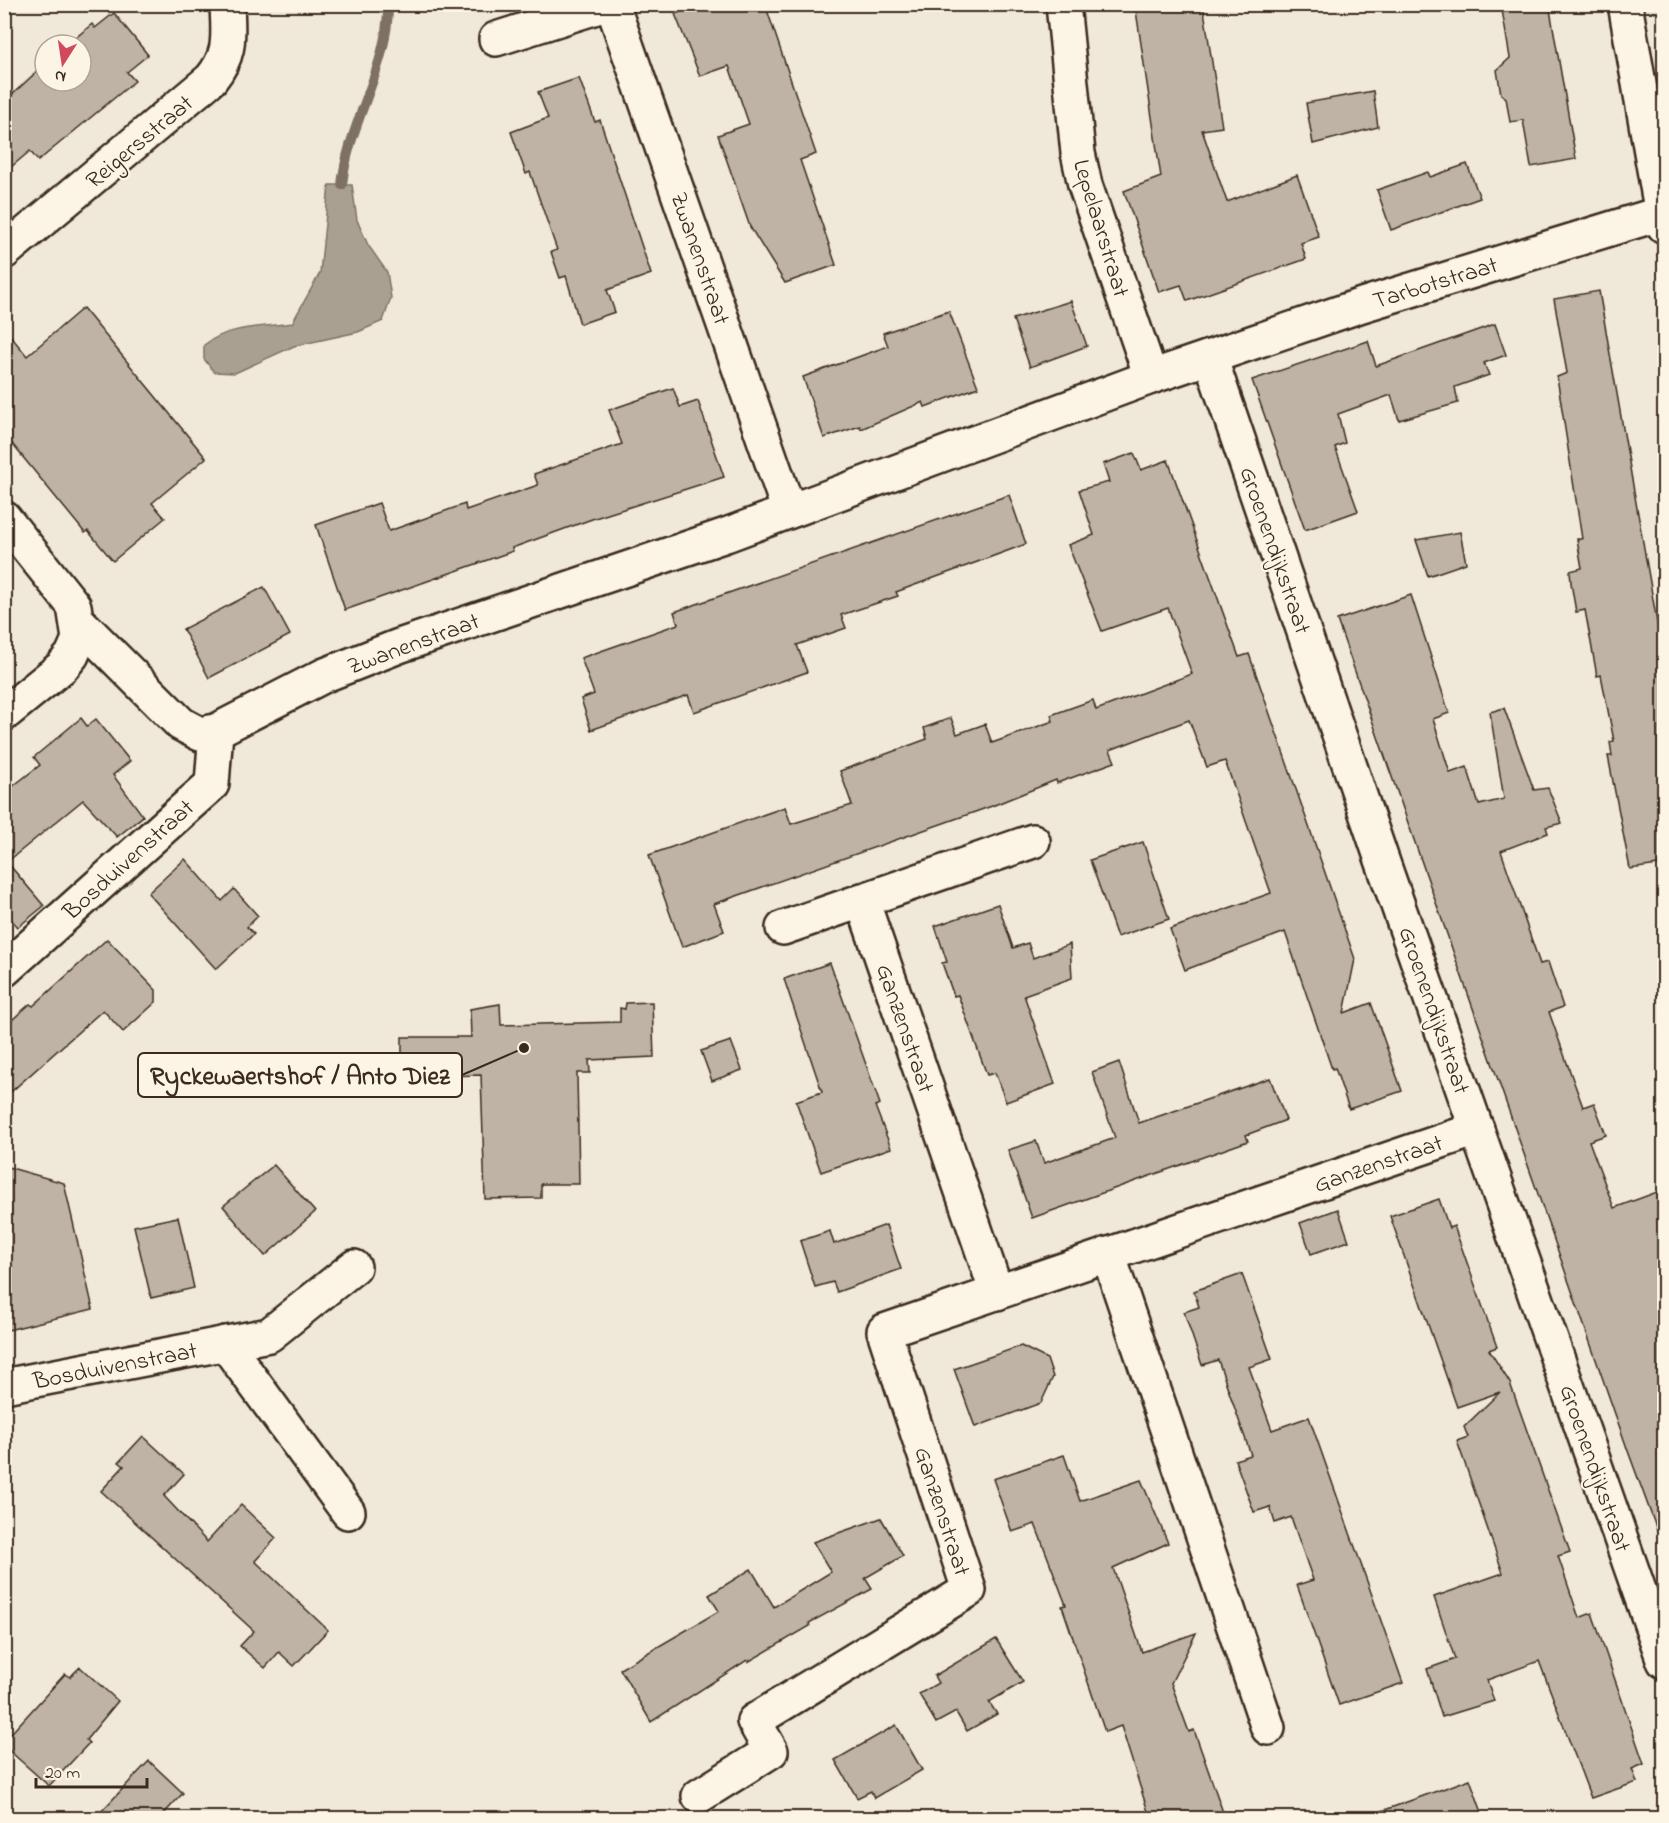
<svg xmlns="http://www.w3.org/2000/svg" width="1669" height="1823" viewBox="0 0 1669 1823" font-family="'Indie Flower',sans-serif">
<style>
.water{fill:#aaa091;stroke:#7e7163;stroke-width:1.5}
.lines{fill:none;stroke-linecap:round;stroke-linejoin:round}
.stream{stroke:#7e7163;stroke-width:10}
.building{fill:#beb3a4;stroke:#3b2a1e;stroke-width:1.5}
.minor-casing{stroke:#3b2a1e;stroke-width:38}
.minor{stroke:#fcf5e5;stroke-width:33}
.labels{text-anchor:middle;stroke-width:4.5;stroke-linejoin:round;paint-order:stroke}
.street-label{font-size:24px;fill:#3b2a1e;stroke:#fcf5e5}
.leader{fill:none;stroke:#3b2a1e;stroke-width:2}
.callout-dot{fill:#3b2a1e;stroke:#fcf5e5;stroke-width:2}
.callout{fill:#fcf5e5;stroke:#3b2a1e;stroke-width:2}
.callout-label{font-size:26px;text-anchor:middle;font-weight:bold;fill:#3b2a1e}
</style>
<rect width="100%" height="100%" fill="#f0e9d9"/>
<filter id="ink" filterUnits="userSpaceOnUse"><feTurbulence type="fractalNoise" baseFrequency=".0167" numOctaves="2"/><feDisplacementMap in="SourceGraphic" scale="12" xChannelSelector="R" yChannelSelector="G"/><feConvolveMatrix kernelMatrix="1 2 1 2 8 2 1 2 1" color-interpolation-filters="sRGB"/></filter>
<g filter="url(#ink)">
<path class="water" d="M329 185H352L357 220 368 245 387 272 391 298 383 321 358 332 294 346 235 373 214 372 204 359V345C230 325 261 328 292 323L320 273Z"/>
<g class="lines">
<path class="stream" d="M342 185C348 123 389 68 388 4"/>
</g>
<g class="building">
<path d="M702 4H765L816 154 800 160 836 265 785 283 750 227 718 135 749 124 729 66 700 76 675 14Z"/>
<path d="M1135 4H1203L1222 127 1202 130 1227 202 1297 175 1319 237 1301 243 1306 259 1187 301 1181 285 1159 292 1124 191 1161 177Z"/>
<path d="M1501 4H1549L1576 159 1531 167 1523 120 1510 122 1506 98 1501 94 1497 70 1510 58Z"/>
<path d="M114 13 148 55 127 72 135 81 38 161 30 151 4 173V102L45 64V81H81V45H67L92 24 95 28Z"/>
<path d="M579 78 595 122 600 120 651 274 607 290 615 312 580 324 566 276 560 278 551 252 557 250 530 172 526 174 511 132 548 118 538 92Z"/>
<path d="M1373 91 1378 127 1313 144 1306 103Z"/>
<path d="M1467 164 1480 198 1391 230 1377 190 1428 172 1430 177Z"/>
<path d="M1599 291 1665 668V864L1630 869 1608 756H1612L1610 742 1614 741 1601 675 1597 676 1585 610 1576 612 1571 583 1570 571 1582 568 1577 539H1582L1557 377 1567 373 1554 299Z"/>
<path d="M1071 301 1087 346 1030 367 1013 319Z"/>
<path d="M83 308 206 458 152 503 165 518 113 561 88 531 85 533 4 434V328L27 356Z"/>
<path d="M949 311 978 387 925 407 923 402 861 429 860 426 824 438 803 377 888 346 883 333Z"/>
<path d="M1495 324 1506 355 1484 363 1489 375 1455 387 1458 403 1399 420 1391 395 1338 414 1345 443 1335 447 1358 511 1305 530 1252 380 1368 341 1376 366Z"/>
<path d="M673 388 680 407 698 401 724 477 592 519 512 548 513 551 345 610 316 525 379 503 389 531 465 504 466 510 538 485 534 474 622 444 609 410Z"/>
<path d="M1134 453 1141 470 1168 460 1239 657 1249 654 1355 959 1344 1013 1371 1003 1402 1091 1349 1109 1335 1068 1332 1069 1285 932 1185 970 1170 929 1271 893 1225 761 1207 767 1189 720 1110 750 1115 762 1057 783 1056 780 992 806 714 904 724 931 682 947 649 855 785 807 791 824 852 805 840 771 927 739 924 728 951 718 957 734 985 724 992 743 1053 721 1051 715 1093 700 1096 710 1192 674 1168 608 1102 631 1068 545 1094 535 1079 490 1109 482 1103 464Z"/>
<path d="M1009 495 1026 544 896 592 898 596 841 615 846 628 797 645 807 672 694 712 688 695 591 730 581 699 594 694 581 658 678 624 674 612Z"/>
<path d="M1460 532 1466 563 1428 576 1416 540Z"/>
<path d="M264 587 290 635 209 678 183 629Z"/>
<path d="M1411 595 1449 713 1433 719 1450 773 1467 767 1479 805 1504 799 1490 712 1504 708 1534 790 1548 788 1562 823 1546 827 1548 833 1501 851 1540 964 1548 962 1563 1007 1549 1012 1572 1077 1583 1107 1594 1103 1606 1135 1589 1141 1614 1208 1665 1189V1540L1661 1541 1628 1451 1337 620Z"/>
<path d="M81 718 87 726 96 719 130 761 113 775 143 816 117 837 83 800 7 862 44 906 18 927 4 912V793L40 765 34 757Z"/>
<path d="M1143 842 1169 919 1117 937 1090 860Z"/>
<path d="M185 859 222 901 234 889 258 916 247 927 254 934 216 969 148 893Z"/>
<path d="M998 904 1013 948 1028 943 1033 958 1070 944 1072 978 1024 995 1055 1084 1006 1102 995 1073 987 1075 958 995 954 996 942 963 947 962 935 926Z"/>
<path d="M107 939 156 990V1002L123 1032 103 1010 4 1098V1027L30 1004 33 1006Z"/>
<path d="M830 963 880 1104 875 1106 891 1148 821 1172 796 1101 822 1092 784 979Z"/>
<path d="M652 1002 654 1057 589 1060 590 1073H577L579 1184H541V1198L485 1199 481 1075 402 1077V1037H471L470 1009 500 1004 501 1025 620 1022V1008L625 1009 626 1003Z"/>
<path d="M731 1041 742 1070 712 1081 701 1051Z"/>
<path d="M1119 1062 1139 1123 1270 1078 1286 1120 1246 1135 1248 1141 1032 1218 1008 1150 1036 1141 1044 1163 1115 1138 1092 1072Z"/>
<path d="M274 1165 315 1212 265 1256 223 1206Z"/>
<path d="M4 1166 64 1183 93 1309 4 1331Z"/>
<path d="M1439 1199 1449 1228 1454 1226 1497 1347 1489 1350 1510 1383 1570 1552 1558 1556 1579 1618 1592 1613 1644 1764 1632 1769 1637 1782 1591 1798 1539 1661 1487 1680 1494 1701 1442 1717 1427 1669 1455 1659 1434 1597 1503 1573 1457 1441 1468 1437 1464 1427 1500 1392 1457 1407 1390 1216Z"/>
<path d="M1338 1209 1349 1241 1311 1254 1300 1223Z"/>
<path d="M178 1217 194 1288 151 1298 134 1226Z"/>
<path d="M886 1225 901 1269 837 1292 833 1282 815 1287 800 1241 830 1231 834 1244Z"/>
<path d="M1242 1274 1272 1359 1249 1367 1272 1430 1309 1417 1403 1683 1339 1705 1297 1585 1313 1580 1291 1517 1275 1523 1270 1507 1254 1512 1235 1460 1251 1455 1218 1360 1202 1365 1184 1312 1199 1307 1194 1291Z"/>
<path d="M1021 1346 1047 1359 1053 1377 1041 1403 975 1427 954 1369Z"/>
<path d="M143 1436 184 1474 164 1496 207 1542 241 1505 276 1538 255 1561 328 1630 294 1666 279 1652 265 1668 240 1646 254 1631 101 1491 124 1466 119 1462Z"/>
<path d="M1064 1455 1080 1501 1141 1480 1168 1543 1113 1568 1142 1652 1196 1633 1171 1683 1189 1732 1194 1730 1225 1818H1150L1121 1726 1105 1732 1062 1606 1066 1605 1035 1524 1012 1532 993 1479Z"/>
<path d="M881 1518 903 1556 865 1578 872 1589 809 1623 810 1626 748 1662 747 1660 651 1722 620 1669 719 1611 709 1595 751 1569 774 1607 831 1572 813 1542Z"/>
<path d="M996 1639 1023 1682 989 1702 997 1714 967 1731 956 1712 936 1723 919 1694 938 1683 934 1676Z"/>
<path d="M80 1667 118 1701 86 1740 89 1743 49 1786 4 1746V1741L65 1674 70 1677Z"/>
<path d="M896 1725 922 1770 874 1798 871 1791 857 1798 835 1760Z"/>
<path d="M149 1761 183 1793 160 1818H95Z"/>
<path d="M1470 1779 1484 1818H1372L1371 1815Z"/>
</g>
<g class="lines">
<g class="minor-casing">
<g id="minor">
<path d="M612 4 789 511"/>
<path d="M1063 4 1078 153 1085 185 1151 377"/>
<path d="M1625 4 1664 226"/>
<path d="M496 39 606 4"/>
<path d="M4 252 211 79C232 53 228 36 227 4"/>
<path d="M1210 357 1382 860 1664 1661"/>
<path d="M4 518 74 606 79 639 72 655 62 667 4 714"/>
<path d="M79 622 181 724 200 734 216 731 325 675 399 646 726 535 1151 377 1362 305 1662 213"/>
<path d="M862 900 997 1293"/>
<path d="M783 928 1033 841"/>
<path d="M4 970 212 784 216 731"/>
<path d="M1108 1254 1268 1728"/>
<path d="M225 1343 348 1512"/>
<path d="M4 1386 269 1335 354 1267"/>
<path d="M699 1796 771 1751 754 1721 969 1590 884 1331 1477 1129"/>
</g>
</g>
<use href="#minor" class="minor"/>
</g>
</g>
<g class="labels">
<g class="street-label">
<text transform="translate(139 141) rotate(-40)" y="8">Reigersstraat</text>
<text transform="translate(1102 228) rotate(73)" y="8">Lepelaarstraat</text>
<text transform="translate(701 258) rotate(71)" y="8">Zwanenstraat</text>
<text transform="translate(1435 282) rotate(-17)" y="8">Tarbotstraat</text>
<text transform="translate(1276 550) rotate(71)" y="8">Groenendijkstraat</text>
<text transform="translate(413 643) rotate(-20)" y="8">Zwanenstraat</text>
<text transform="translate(128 859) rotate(-42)" y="8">Bosduivenstraat</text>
<text transform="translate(1435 1010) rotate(71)" y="8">Groenendijkstraat</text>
<text transform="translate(906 1028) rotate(71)" y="8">Ganzenstraat</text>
<text transform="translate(1378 1163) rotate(-19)" y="8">Ganzenstraat</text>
<text transform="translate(115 1365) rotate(-11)" y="8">Bosduivenstraat</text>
<text transform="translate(1596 1468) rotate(71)" y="8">Groenendijkstraat</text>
<text transform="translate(943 1511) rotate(72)" y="8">Ganzenstraat</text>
</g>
</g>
<path class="leader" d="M524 1048L462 1075"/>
<circle class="callout-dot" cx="524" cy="1048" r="6"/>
<rect class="callout" x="138" y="1053" width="324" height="44" rx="6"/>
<g class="callout-label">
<text x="300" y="1084">Ryckewaertshof / Anto Diez</text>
</g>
<rect width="1669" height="1823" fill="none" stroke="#fcf5e5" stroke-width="24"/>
<rect x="12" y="12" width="1645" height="1799" fill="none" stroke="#3b2a1e" stroke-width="2" filter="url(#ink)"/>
<g transform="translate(63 63) rotate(192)"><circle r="28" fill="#fcf5e5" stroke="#afa495" stroke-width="1.5"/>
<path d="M0-4.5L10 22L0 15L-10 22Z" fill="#d1495b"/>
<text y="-9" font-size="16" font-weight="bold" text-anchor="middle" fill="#3b2a1e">N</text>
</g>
<path d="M36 1778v9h111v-9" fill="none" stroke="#3b2a1e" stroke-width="3"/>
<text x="45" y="1778" font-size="18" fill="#3b2a1e" stroke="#fcf5e5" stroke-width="4.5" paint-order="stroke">20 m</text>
</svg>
